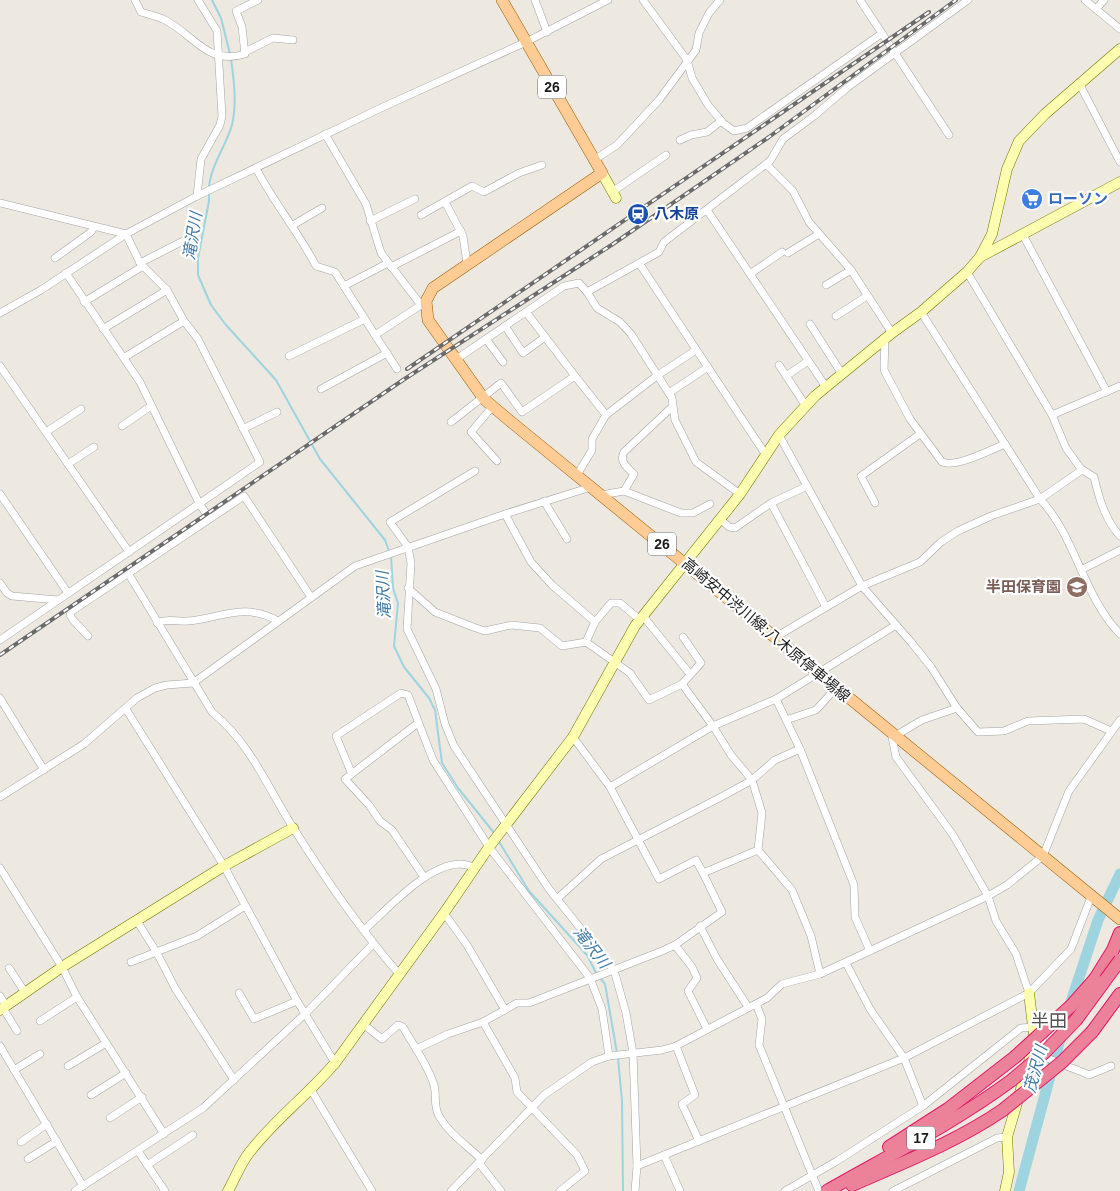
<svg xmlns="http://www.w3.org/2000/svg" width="1120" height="1191" viewBox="0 0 1120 1191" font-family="Helvetica,'Noto Sans JP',sans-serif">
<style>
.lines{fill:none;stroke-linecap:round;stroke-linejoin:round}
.stream{stroke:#9dd4df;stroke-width:2}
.river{stroke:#9dd4df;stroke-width:11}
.street-casing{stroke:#a3a3a3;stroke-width:8}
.secondary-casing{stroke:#6e7600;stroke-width:11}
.primary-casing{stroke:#945c00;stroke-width:12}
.highway-casing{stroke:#e21866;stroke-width:14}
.street{stroke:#fff;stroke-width:7}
.secondary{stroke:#fdfeaf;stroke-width:10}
.primary{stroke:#ffcc95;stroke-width:11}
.highway{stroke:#ec829a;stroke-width:12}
.rail-casing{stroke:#6a6a6a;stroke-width:4}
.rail{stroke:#fff;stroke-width:2;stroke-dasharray:5.5;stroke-linecap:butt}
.highway-bridge-casing{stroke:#e21866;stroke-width:14;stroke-linecap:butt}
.highway-bridge{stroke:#ec829a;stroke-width:12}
.labels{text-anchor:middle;stroke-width:4.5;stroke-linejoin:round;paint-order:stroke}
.shield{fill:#fff;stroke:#606060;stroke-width:1}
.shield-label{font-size:14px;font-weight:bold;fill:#1c1c1c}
.shop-label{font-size:15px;font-weight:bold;fill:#366cbe;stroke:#fff;text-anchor:start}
.transit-label{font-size:15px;font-weight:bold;fill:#164399;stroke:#fff;text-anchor:start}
.education-label{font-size:15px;font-weight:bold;fill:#785e54;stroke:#fff;text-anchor:end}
.street-label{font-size:15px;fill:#1c1c1c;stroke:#fff}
.water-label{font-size:16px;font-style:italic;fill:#407aa9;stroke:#fff}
.quarter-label{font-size:18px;fill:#4f4f4f;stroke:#fff}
</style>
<rect width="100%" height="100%" fill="#eee9e0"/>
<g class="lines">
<g class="stream">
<path d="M212 0 221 18 230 54"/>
<path d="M209 187C211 165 226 146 232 125 237 104 234 80 231 59"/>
<path d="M209 192V201L198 258V275L211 305 226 325 276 380 320 459 385 540 389 551"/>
<path d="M391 556 393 588 398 603 394 646 404 667 429 698 435 710 442 763 458 788 495 834"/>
<path d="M498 840 529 891 587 955 597 975"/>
<path d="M600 978 605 984 617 1053"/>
<path d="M618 1058 622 1101 623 1191"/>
</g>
<path class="river" d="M1019 1191 1066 1017 1098 920 1120 874"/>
<g class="street-casing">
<g id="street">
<path d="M135 0 141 12C148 14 156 16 163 19 193 33 206 66 245 54L242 27 236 11 258 0"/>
<path d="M535 0 547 32"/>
<path d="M643 0 687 60 692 78 708 105 723 123 734 131 747 128 881 34"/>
<path d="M860 0 949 135"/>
<path d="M1085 0 1120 29"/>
<path d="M1096 9 1104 0"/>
<path d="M245 52 273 38 293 40"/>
<path d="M1080 85 1120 162"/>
<path d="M325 134 366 204 381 253 421 305H425"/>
<path d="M680 140 691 135 707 132 721 121"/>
<path d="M594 160 617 145 659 100 696 50 699 33 709 13 720 0"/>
<path d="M766 164 793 191 809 222 851 270 892 333"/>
<path d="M256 168C273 202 298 231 316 266L335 272 375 335 421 305"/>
<path d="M612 192 666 155"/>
<path d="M197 196 201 159 220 125 222 116 217 31 198 0"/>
<path d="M445 202 463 236 467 263"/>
<path d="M0 203 126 234 140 263 167 290 184 321 198 339 260 462 0 640"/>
<path d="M707 210 826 387"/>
<path d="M421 215 472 186 484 192 519 173 542 165"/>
<path d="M370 221 415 199"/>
<path d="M293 225 322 208"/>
<path d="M1023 235 1107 392"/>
<path d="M788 253 819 234"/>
<path d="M55 258 91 232 94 227"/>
<path d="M140 263 187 239"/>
<path d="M639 263 766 455"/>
<path d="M391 267 461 231"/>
<path d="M967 272 1052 415 1066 448 1081 469 1094 477C1099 498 1105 520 1120 536"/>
<path d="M66 273 140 382 199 503 209 518"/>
<path d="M750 274 782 252"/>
<path d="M826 285 851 270"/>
<path d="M344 286 388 263"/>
<path d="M587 292 597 308 620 322 631 334 672 398 675 420 696 462 740 494"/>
<path d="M84 302 143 266"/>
<path d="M921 312 1040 499C1076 537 1083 596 1120 634"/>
<path d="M0 313 41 290 126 234 197 196 383 107 526 42 608 0"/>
<path d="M836 316 867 296"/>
<path d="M810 324 842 374"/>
<path d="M505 326 523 353 545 337"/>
<path d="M103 329 167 290"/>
<path d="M375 335 397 369"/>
<path d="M885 338 884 370 910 419 942 462C956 468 990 450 1005 444"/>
<path d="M486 339 503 362"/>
<path d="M289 356 365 319"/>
<path d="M125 357 184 321"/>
<path d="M455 360 564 286 579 283 587 292 659 252 664 242 770 161 783 139 814 116 848 87 968 0"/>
<path d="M779 365 806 406"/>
<path d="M0 366 129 552"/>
<path d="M575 376 606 415"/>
<path d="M786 376 808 361"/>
<path d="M321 389 387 353"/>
<path d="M669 393 708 367"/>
<path d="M493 406 471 432 497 461"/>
<path d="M1052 415 1120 386"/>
<path d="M451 422 501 383 522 412 575 376 526 312"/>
<path d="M122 426 151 406"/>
<path d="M243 429 277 412"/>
<path d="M46 432 81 409"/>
<path d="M779 435 862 586 911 642 931 667 957 708 978 732 1004 731 1028 721 1084 719 1111 731"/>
<path d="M68 464 94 447"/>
<path d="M475 471 390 522 408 547 411 563 407 629 436 689 445 724 454 746 549 889 614 970 626 1013 633 1053 637 1166 635 1191"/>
<path d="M577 475 592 450V439L606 415 658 375 696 350"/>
<path d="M624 491 681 513H693L710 504"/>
<path d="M0 494 68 593"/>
<path d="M601 495 624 491 634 474C627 467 619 462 624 452L672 407"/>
<path d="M544 501 567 539"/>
<path d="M771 503 826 607"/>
<path d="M875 503 861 476 920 434"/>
<path d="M505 514 531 562 552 585 595 622 586 642"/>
<path d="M720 519 729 527 735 528 771 503 807 486"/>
<path d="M1081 570 1120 550"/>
<path d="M128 573 212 712C252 745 267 787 294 829 326 880 360 929 399 974"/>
<path d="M0 583 7 593 12 596 58 600"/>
<path d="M408 588 435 612 473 627 485 631 511 625 540 628 562 646 586 642 630 673 649 700 682 684 701 663 683 637"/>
<path d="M643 616 690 674"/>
<path d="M595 622 611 603H620L640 620"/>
<path d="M157 623C167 618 177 622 188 621 221 618 245 602 278 621"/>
<path d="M88 636 73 620 70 615 72 611 244 496 311 597"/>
<path d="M774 638 862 586 920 562 941 542 958 531 991 516 1040 499 1082 470"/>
<path d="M0 698 44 770"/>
<path d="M957 708 922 720 895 736 892 737 896 757 953 835 988 896 996 921 1016 954 1029 993"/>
<path d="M126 709 224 866 296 999 335 1063"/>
<path d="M786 720 816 710 836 688"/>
<path d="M418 723 345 779 369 805 380 821 392 830 424 877"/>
<path d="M573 737 610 787 659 879 696 860 703 873"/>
<path d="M351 772 336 736 401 693 408 695 433 760 489 847 590 978 602 1009 609 1056"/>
<path d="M610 787 713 726 776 699"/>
<path d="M0 797 84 744 137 698 155 688 167 685 193 683 355 566 505 514 591 487"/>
<path d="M758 850 792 890 811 936 820 974"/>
<path d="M0 868 62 967 77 997 164 1134"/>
<path d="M558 898 601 859 723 796 752 780 775 760 800 749"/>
<path d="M444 913 467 945 505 1010"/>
<path d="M137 921 157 953 175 988 234 1080"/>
<path d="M700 926 717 959 748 1007"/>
<path d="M364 930C388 909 426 865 460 864 465 864 470 866 475 867"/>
<path d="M675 945 692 967 697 978 688 991 707 1029"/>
<path d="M870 951 855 917 854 885 800 749 776 699 896 625"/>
<path d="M131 962 197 936 245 906"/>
<path d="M846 963 870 1009 904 1058 923 1106"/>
<path d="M9 968 24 991"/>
<path d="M239 993 254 1019 297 1001"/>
<path d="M0 996 6 1006"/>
<path d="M756 1004 762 1019 759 1045 818 1189"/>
<path d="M3 1008 17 1031"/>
<path d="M40 1021 77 997"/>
<path d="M483 1022 515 1078 517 1092 577 1155 585 1171 560 1191"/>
<path d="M363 1024 382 1039 398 1025 403 1027C413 1045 428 1065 434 1085 437 1096 433 1105 439 1116 450 1135 467 1145 482 1160"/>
<path d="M0 1046 83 1186"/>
<path d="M676 1046 695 1095 682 1104 699 1141"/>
<path d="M416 1049 448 1034 483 1022 517 1003H529L662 951 675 945 722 912 703 873 758 850 762 813 752 780 731 755 713 726 682 684"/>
<path d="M68 1066 106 1043"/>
<path d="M14 1070 40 1054"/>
<path d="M311 1090 372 1191"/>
<path d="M91 1095 126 1073"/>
<path d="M110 1118 142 1097"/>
<path d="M21 1142 47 1124"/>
<path d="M138 1151 165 1191"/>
<path d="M664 1155 680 1191"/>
<path d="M28 1159 57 1141"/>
<path d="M479 1163 501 1191"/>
<path d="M147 1165 193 1135"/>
<path d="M637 1166 904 1058 1029 993 1071 949 1091 897"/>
<path d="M75 1191 203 1108 306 1013 373 944"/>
<path d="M451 1191 544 1095 592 1062 609 1056 662 1050 676 1046 767 998 782 984 820 974 988 896 1007 885 1043 856 1069 791 1120 720"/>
<path d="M785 1191 837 1161 923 1106 1021 1028 1033 1027 1040 1030 1043 1038 1039 1052C1047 1061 1075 1068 1089 1075L1111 1066"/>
<path d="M893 1191 997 1138 1007 1137"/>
</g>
</g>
<g class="secondary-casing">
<g id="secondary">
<path d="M602 173 616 198"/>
<path d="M980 257 1120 182"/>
<path d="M0 1010 62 967 224 866 293 828"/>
<path d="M228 1191C235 1179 240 1164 249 1153 274 1120 308 1095 335 1063L444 913 489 847 573 737 635 626 740 494 779 435 815 396 892 333 921 312 967 272 980 257 992 234 1007 169 1019 141 1045 114 1120 49"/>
<path d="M1005 1191 1009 1172 1007 1137 1031 1055 1034 1035 1029 993"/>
</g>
</g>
<g class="primary-casing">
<path id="primary" d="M502 0 602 173 433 288 426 301 428 320 484 399 510 421 1120 919"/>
</g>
<g class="highway-casing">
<g id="highway">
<path d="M1095 979 1113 950 1120 933"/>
<path d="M1092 1032 1120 994"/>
<path d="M889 1147 948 1109 1015 1057"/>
<path d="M852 1185C904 1162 956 1142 1003 1110"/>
<path d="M827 1191C890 1155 954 1123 1012 1080"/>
</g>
</g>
<use href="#street" class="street"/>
<use href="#secondary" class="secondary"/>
<use href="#primary" class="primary"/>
<use href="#highway" class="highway"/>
<g class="rail-casing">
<g id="rail">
<path d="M407 369 929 12"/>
<path d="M0 655 403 380 613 244 769 137 956 0"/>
</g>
</g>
<use href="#rail" class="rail"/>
<g class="highway-bridge-casing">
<g id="highway-bridge">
<path d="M1015 1057 1072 1005 1095 979"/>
<path d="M1012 1080 1044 1053 1076 1020 1120 960"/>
<path d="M1003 1110 1062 1062 1092 1032"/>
</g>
</g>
<use href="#highway-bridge" class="highway-bridge"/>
</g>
<defs>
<g id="supermarket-disc" transform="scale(1.125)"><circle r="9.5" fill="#3f7fe0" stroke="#fff"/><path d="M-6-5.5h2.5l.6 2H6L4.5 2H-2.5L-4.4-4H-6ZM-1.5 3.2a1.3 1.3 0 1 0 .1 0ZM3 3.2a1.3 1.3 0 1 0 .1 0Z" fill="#fff"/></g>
<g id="station-disc" transform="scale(1.125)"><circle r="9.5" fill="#1a4fb4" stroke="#fff"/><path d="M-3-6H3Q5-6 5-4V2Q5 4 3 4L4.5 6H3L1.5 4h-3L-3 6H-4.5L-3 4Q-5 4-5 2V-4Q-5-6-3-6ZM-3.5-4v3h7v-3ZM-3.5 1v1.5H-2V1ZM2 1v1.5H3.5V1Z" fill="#fff"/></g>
<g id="school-disc" transform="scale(1.125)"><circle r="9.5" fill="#8d6e63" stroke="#fff"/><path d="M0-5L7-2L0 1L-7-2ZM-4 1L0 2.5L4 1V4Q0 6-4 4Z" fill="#fff"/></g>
</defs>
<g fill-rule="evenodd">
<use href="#supermarket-disc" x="1032" y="199"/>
<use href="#station-disc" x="638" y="214"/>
<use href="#school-disc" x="1077" y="587"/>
</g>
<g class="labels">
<g class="shield">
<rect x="538" y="75.5" width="28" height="23" rx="4"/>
<rect x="648" y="532.5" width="28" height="23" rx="4"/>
<rect x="907" y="1126.5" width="28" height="23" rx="4"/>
</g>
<g class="shield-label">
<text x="552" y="92">26</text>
<text x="662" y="549">26</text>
<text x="921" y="1143">17</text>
</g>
<g class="shop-label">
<text x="1048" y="204">ローソン</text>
</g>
<g class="transit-label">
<text x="654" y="219">八木原</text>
</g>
<g class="education-label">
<text x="1061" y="592">半田保育園</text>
</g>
<g class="street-label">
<text transform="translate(766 630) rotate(40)" y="5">高崎安中渋川線;八木原停車場線</text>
</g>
<g class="water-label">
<text transform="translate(192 236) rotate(-81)" y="6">滝沢川</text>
<text transform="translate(383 595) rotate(-93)" y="6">滝沢川</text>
<text transform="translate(592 947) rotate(52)" y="6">滝沢川</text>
<text transform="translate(1035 1069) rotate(-75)" y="6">茂沢川</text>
</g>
<g class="quarter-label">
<text x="1049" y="1027">半田</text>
</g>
</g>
</svg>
